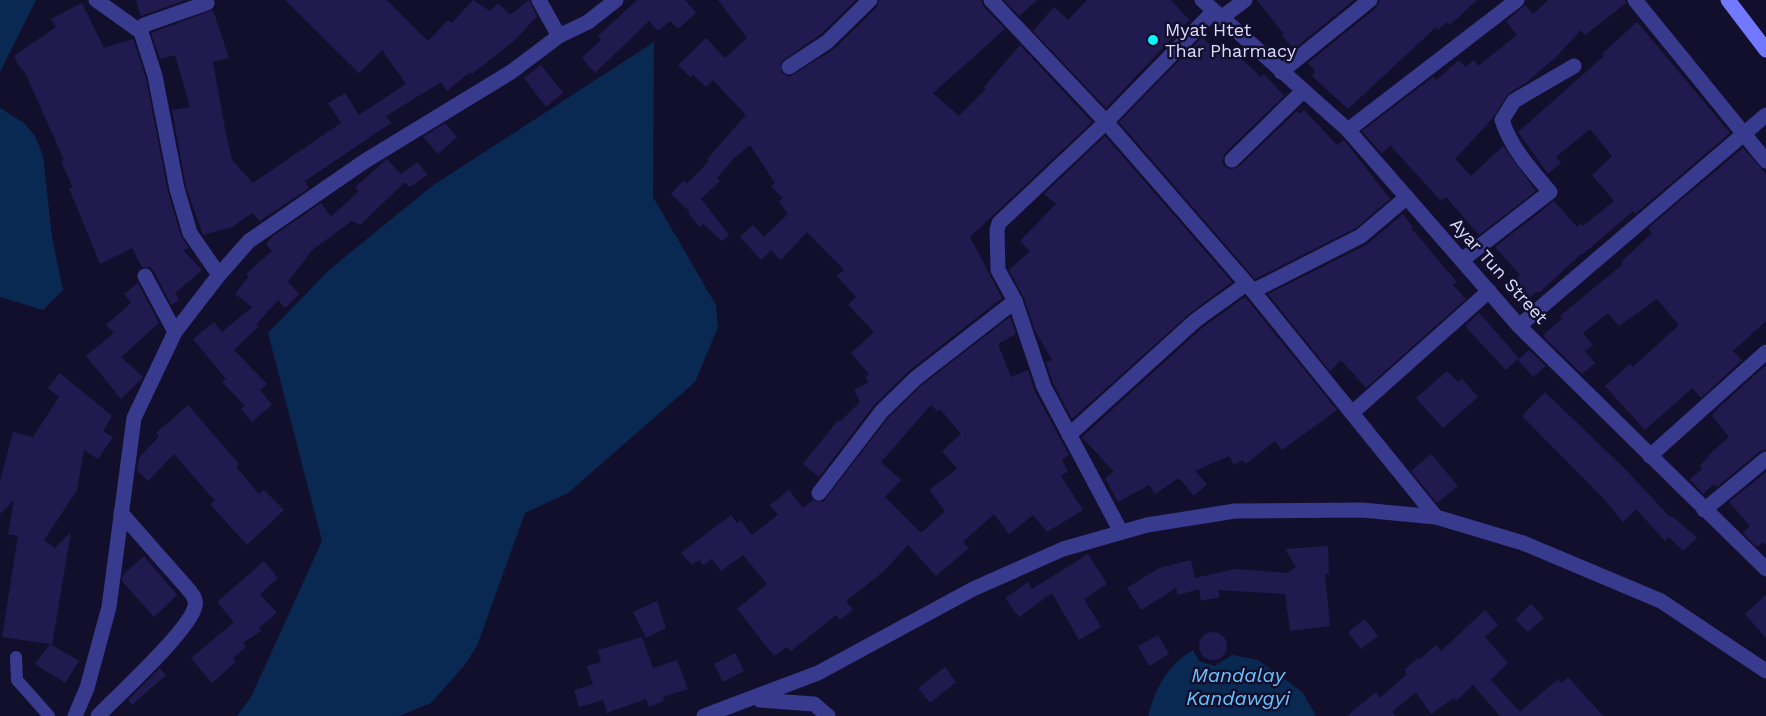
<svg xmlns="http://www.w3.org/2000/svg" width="1766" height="716" viewBox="0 0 1766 716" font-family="'Work Sans',sans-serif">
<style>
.water{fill:#092952}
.building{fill:#211a4f;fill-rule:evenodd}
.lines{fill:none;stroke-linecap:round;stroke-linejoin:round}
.lane{stroke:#383a8e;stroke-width:12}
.street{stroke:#383a8e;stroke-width:15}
.secondary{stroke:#7278ff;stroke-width:15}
.poi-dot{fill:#07f7ff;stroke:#120f2c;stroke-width:2}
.labels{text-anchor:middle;stroke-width:5;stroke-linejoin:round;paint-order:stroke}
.poi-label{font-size:18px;fill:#dddbff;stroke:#120f2c;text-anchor:start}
.street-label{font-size:18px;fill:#dddbff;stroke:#120f2c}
.water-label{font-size:20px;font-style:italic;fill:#69c4ff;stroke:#120f2c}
</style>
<rect width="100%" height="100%" fill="#120f2c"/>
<g class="water">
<path d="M0 0H36L0 72Z"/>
<path d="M654 42 653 197 716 305 718 327 695 382 568 493 525 513 477 646 463 667 431 703 399 716H237L251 697 322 541 268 333 329 270 432 186Z"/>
<path d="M0 108 24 123 35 136 43 156 52 237 63 290 43 310 0 297Z"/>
<path d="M1193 650 1199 661 1215 666 1232 655 1258 660 1282 677 1303 693 1316 716H1148C1156 688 1167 665 1193 650Z"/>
</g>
<g class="building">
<path d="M136 0H186L141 16Z"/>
<path d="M285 0H387L428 41 448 20 452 23 473 0 490 11 498 3 510 15 529 0 537 16 515 40 472 74 470 72 447 91 441 82 386 116 391 123 305 181 309 188 260 221 252 213 232 227 203 235 186 187 172 110 190 107 175 55 160 59 151 33 213 10 229 58 213 62 225 129 232 160 253 183 341 123 328 103 345 93 359 115 406 84 382 50 359 73Z"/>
<path d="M637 0H685L696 13 678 29 670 21 658 31 649 21 595 73 582 58 601 40 598 36Z"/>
<path d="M718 0H856L821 34 781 62V72L789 77 834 49 877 7 879 0H981L984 7 1005 29 933 93 959 116 986 89 984 87 1020 45 1092 122 970 237 1002 298 910 370 875 404 819 477 803 464 838 420 840 422 860 402 854 390 869 382 865 377 869 374 851 353 874 332 848 305 856 297 837 276 844 270 807 232 781 260 771 250 761 260 740 237 753 225 764 237 788 214 779 201 783 198 771 186 775 183 750 145 732 160 717 178 720 181 701 199 729 235 722 241 703 224 700 227 688 213 690 212 671 194 683 181 687 184 709 161 707 159 746 115 713 80 706 87 693 74 690 77 678 65 706 38 725 58 747 38Z"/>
<path d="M1004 0H1037L1019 16Z"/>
<path d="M1087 0H1171L1189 20 1106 108 1033 31 1054 7 1068 20Z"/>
<path d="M1257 0H1354L1294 49 1282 36 1284 34Z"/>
<path d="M1380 0H1477L1450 25 1447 22 1438 30 1436 27 1348 109 1312 76 1315 71 1308 63 1376 8Z"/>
<path d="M1548 0H1625L1626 3 1585 35 1581 30 1556 57 1526 83 1509 93 1492 119 1455 159 1471 176 1503 146 1536 191 1479 235 1446 197 1441 201 1390 145 1382 154 1362 131 1433 77 1436 80 1459 60 1465 67 1474 60 1478 66 1517 35 1506 21 1525 5 1533 14Z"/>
<path d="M82 3 104 48 133 39 146 78 168 192 181 236 189 248 183 250 202 270 175 293 179 300 171 305 154 271 150 267H142L132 248 100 264 69 188H73L61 161 64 160 24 70 22 71 14 56 56 27 51 19Z"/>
<path d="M1637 22 1730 133 1635 214 1633 211 1582 255 1581 254 1540 292H1536L1520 305 1505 289 1520 275 1495 247 1554 201 1577 227 1581 223 1583 226 1614 201 1592 175 1612 156 1590 129 1556 157 1561 163 1548 174 1518 132 1604 56 1602 54Z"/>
<path d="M1202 37 1223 58 1231 49 1261 77 1264 74 1284 96 1225 153 1222 162 1225 167 1230 169 1238 167 1297 111 1300 114 1304 110 1337 145 1344 140 1390 199 1356 228 1255 279 1119 122Z"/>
<path d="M541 65 563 93 546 107 524 78Z"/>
<path d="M445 123 457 137 438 154 423 137Z"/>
<path d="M1105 136 1232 282 1190 313 1072 419 1053 383 1046 362 1052 360 1035 331 1024 298 1009 270 1030 251 1020 241 1056 204 1044 194Z"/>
<path d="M1743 148 1766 174V321L1733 351 1742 360 1701 398 1692 388 1645 430 1605 386 1630 364 1633 367 1679 325 1657 299 1619 326 1608 313 1583 333 1593 345 1585 351 1595 363 1582 374 1544 337 1545 333 1562 319 1560 316 1623 264 1621 262 1652 233 1648 228Z"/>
<path d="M387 159 401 174 418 162 427 175 410 187 405 182 360 225 352 221 312 250 288 282 299 294 285 308 278 300 256 325 258 327 234 350 267 384 260 390 272 405 252 422 241 409 245 406 222 382 226 379 193 339 214 322 222 332 252 307 235 294 249 276 246 274 272 251 266 244 273 236 321 203 331 217 359 191 355 187Z"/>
<path d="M1403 214 1413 227 1411 228 1457 282 1453 285 1466 299 1366 388 1341 360 1330 371 1268 294 1366 245Z"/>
<path d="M138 283 159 323 121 357 143 377 121 399 86 356 114 333 106 325 131 303 124 294Z"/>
<path d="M1245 297 1337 410 1282 450 1275 441 1246 464 1243 460 1234 465 1229 456 1195 471 1207 484 1194 496 1179 478 1155 494 1149 485 1118 502 1105 478 1114 472 1082 437 1202 328Z"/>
<path d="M1479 313 1519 358 1506 370 1465 326Z"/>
<path d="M1010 317 1016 334 998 344 1011 377 1028 370 1035 392 1069 455 1062 460 1068 471 1061 476 1083 510 1047 532 1033 515 1009 534 994 514 963 542 969 548 936 576 908 545 883 572 846 601 853 610 840 620 836 615 791 651 787 647 774 656 737 609 767 584 743 555 721 571 712 559 703 565 699 560 692 565 681 553 731 515 737 523 741 521 752 535 778 515 770 505 789 490 803 508 813 500 823 502 889 417 922 385ZM931 405 938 412 940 409 961 434 942 451 957 469 929 490 945 511 921 533 885 497 901 480 881 462Z"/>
<path d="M1529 350 1546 366 1533 377 1518 360Z"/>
<path d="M1766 365V449L1760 451 1717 487 1714 484 1703 494 1690 479 1702 469 1700 466 1712 452 1729 437 1712 416 1714 412Z"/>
<path d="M1447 371 1458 382 1462 379 1478 397 1443 428 1416 398Z"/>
<path d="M60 373 112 416 103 431 113 437 98 459 84 450 77 490 44 540 55 548 71 532 52 645 79 661 65 683 35 664 50 644 2 637 18 536 8 534 14 500 0 514V481L13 432 33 437 59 397 48 388Z"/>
<path d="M1545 392 1626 470 1670 517 1672 516 1697 538 1683 551 1669 537 1665 541 1636 509 1623 522 1603 498 1522 416Z"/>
<path d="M188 405 239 464 236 467 259 494 264 490 284 510 247 545 210 504 215 501 174 454 148 481 137 470 139 458 159 436 156 433Z"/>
<path d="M1431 454 1458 486 1437 503 1411 471Z"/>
<path d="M1766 472V545L1763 542 1757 547 1743 533 1750 526 1729 502Z"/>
<path d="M1328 546 1329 574H1325L1330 626 1290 631 1285 594 1218 590 1220 597 1201 601 1199 589 1178 595 1176 588 1141 610 1127 588 1159 568 1191 560 1195 578 1235 569 1287 573 1296 567 1285 549Z"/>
<path d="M1088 554 1107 584 1084 599 1101 627 1079 640 1052 593 1019 617 1005 598 1028 582 1032 589Z"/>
<path d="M144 556 177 595 154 617 122 581 123 575Z"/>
<path d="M264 561 278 578 260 594 277 613 259 628 261 631 243 643 246 647 233 658 236 662 212 683 191 658 234 622 217 602Z"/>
<path d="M1766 595V638L1745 614Z"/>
<path d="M657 601 666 628 646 638 633 612Z"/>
<path d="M1531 604 1544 618 1528 632 1515 619Z"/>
<path d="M1485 610 1498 625 1485 637 1508 663 1491 680 1520 712 1558 679 1562 683 1568 677 1603 716H1500L1473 685 1456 701 1454 698 1431 714 1416 692 1392 712 1396 716H1347L1376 692 1380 698 1407 674 1404 670 1418 658 1419 660 1436 645 1441 651Z"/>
<path d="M1365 619 1378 636 1361 649 1348 632Z"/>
<circle cx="1213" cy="646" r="14"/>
<path d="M1158 635 1169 654 1149 666 1138 646Z"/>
<path d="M642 637 653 668 677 660 688 689 663 697 664 701 649 707 646 699 607 713 603 700 579 707 574 690 593 684 587 666 601 662 598 650Z"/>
<path d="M735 653 744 671 723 682 714 664Z"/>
<path d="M945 667 956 682 930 703 918 688Z"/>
<path d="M160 668 166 675 132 705 128 700Z"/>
</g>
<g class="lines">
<path class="lane" d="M16 657 17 680 49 716"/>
<g class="street">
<path d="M96 0 141 32 155 76 177 189 190 233 219 275"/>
<path d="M539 0 559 36"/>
<path d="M991 0 1106 122 1253 291 1436 517"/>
<path d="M1202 0 1348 130 1519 326 1766 569"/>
<path d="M1635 0 1766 161"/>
<path d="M1221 18 1245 0"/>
<path d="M141 32 144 25 207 3"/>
<path d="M789 67 827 42 870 0"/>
<path d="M1281 72 1370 0"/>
<path d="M1348 130 1517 0"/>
<path d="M1232 160 1303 91"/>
<path d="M1462 260 1550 192C1531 170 1511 148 1502 120L1514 101 1574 66"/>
<path d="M145 276 175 332"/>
<path d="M1253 291 1361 236 1407 197"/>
<path d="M1519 326 1766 115"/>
<path d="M1352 413 1489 291"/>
<path d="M1069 435 1196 320 1246 284"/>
<path d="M1650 456 1766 352"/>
<path d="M819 493 882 411 916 378 1015 301"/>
<path d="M1704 510 1766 459"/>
<path d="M1121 532 1044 387 1015 301 998 270 997 230 999 223 1106 122 1214 11"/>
<path d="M760 700 814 704 828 716"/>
<path d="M75 716 87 688 109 607 134 418 175 332 219 275 249 241 365 161 511 72 559 36 588 22 616 0"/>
<path d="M98 716C117 696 191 629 195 606 197 599 192 594 188 589L121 513"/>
<path d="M704 716 818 673 973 589 1063 549 1147 525 1235 511 1362 510 1436 517 1523 543 1661 601 1766 671"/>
</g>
<path class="secondary" d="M1728 0 1766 50"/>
</g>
<circle class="poi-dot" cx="1153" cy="40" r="6"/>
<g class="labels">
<g class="poi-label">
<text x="1165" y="36">Myat Htet<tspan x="1165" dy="21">Thar Pharmacy</tspan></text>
</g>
<g class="street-label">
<text transform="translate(1499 271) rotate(48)" y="6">Ayar Tun Street</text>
</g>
<g class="water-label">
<text x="1238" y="682">Mandalay<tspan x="1238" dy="23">Kandawgyi</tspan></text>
</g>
</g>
</svg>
